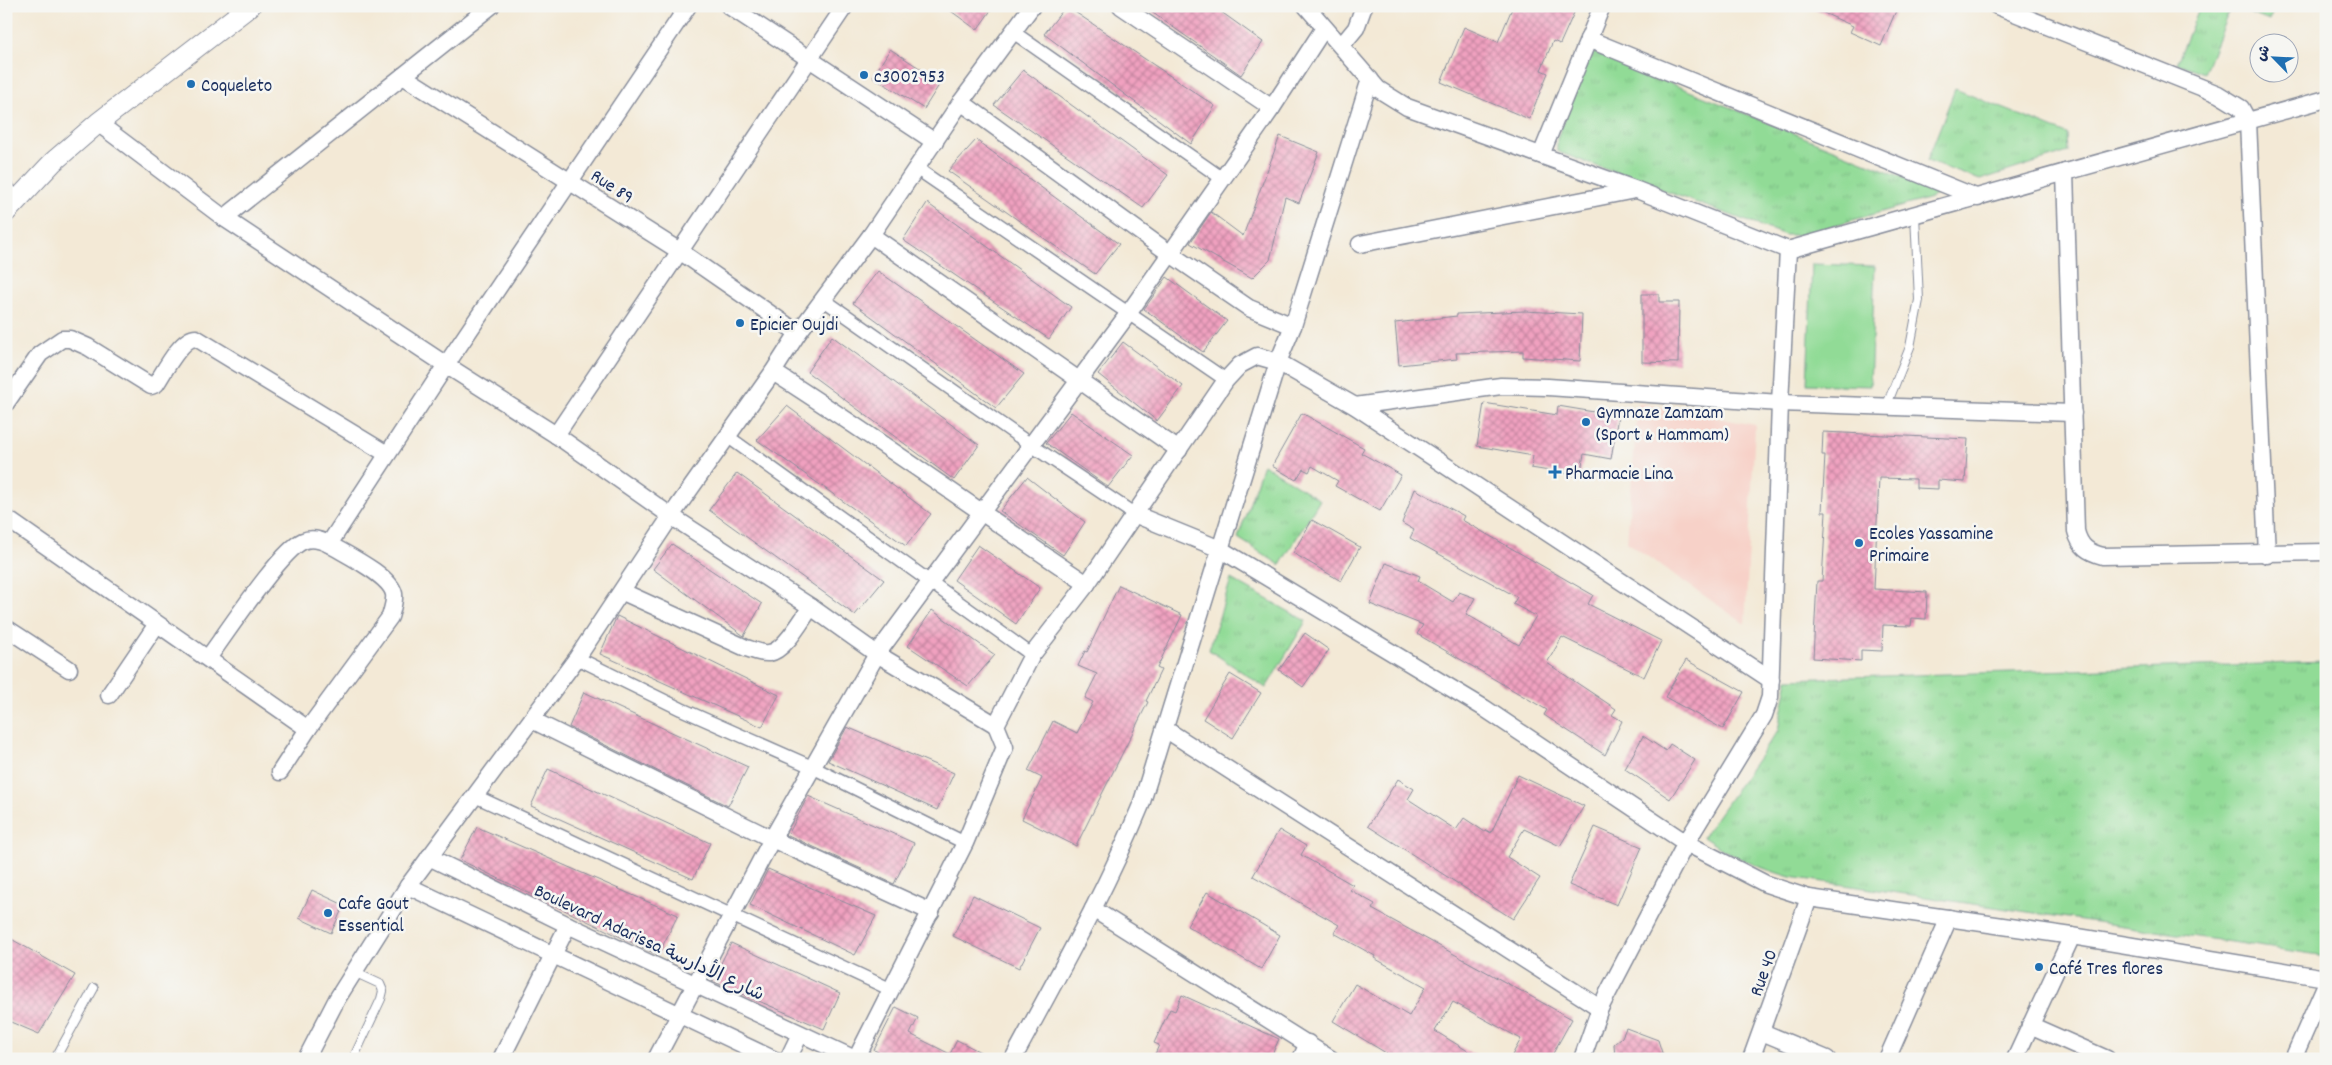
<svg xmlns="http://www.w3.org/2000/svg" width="2332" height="1065" viewBox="0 0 2332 1065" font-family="Dekko,'Playpen Sans Arabic',sans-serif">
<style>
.built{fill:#f7d1c8}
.grass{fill:url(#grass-tufts);stroke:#56857a}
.garden{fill:#91db96;stroke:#56857a}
.building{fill:url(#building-cross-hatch)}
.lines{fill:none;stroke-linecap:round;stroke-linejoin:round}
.service-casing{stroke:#878c9a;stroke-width:10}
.pedestrian-casing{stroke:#878c9a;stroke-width:15}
.minor-casing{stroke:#878c9a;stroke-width:19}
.tertiary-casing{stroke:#878c9a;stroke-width:22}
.service{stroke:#fff;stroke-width:8}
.pedestrian{stroke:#fff;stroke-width:12}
.minor{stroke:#fff;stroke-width:16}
.tertiary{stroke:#fff;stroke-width:20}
.poi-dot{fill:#1f6fb2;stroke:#f6f6f2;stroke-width:2}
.labels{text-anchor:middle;stroke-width:5;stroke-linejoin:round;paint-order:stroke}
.poi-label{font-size:19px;fill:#1b2f5e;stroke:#f6f6f2;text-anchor:start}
.street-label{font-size:19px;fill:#1b2f5e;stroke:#f6f6f2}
</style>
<defs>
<pattern id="grass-tufts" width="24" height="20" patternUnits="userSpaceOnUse" patternTransform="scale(1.25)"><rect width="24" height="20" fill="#91db96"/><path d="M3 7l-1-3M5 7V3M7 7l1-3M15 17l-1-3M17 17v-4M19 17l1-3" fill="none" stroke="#7cbc84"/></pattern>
<pattern id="building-cross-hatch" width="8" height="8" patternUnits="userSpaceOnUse" patternTransform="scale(1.25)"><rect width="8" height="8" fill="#f1a1c0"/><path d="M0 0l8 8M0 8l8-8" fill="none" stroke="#c2849f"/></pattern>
</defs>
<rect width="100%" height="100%" fill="#f6f6f2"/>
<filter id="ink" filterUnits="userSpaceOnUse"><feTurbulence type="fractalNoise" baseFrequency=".02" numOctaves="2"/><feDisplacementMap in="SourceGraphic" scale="10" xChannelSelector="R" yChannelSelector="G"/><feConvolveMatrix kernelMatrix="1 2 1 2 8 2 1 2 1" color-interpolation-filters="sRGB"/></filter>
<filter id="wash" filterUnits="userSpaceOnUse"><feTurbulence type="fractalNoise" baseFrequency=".0096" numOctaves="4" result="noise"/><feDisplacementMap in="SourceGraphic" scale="20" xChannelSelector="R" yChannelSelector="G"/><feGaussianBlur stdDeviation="1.12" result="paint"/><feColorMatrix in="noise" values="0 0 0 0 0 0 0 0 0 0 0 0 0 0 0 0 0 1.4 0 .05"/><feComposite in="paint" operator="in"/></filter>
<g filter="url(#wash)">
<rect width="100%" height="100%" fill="#f3e9d6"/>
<path class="built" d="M1638 403 1755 425 1745 624 1627 542Z"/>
<g class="grass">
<path d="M2200 6H2231L2204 73 2177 63Z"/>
<path d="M2232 6H2275L2269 21Z"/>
<path d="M1593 52 1932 189 1937 194 1931 198 1800 235H1785L1561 153 1557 151V139L1586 62Z"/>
<path d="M1955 89 2067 134 2068 152 1980 180 1927 161Z"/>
<path d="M1263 464 1320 500 1280 565 1238 538Z"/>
<path d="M1231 579 1306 621 1266 688 1209 650Z"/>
<path d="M2326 662V956L1790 877C1757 867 1732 857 1703 837L1778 730 1788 679Z"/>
</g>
<path class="garden" d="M1812 264 1875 266 1870 386 1807 384Z"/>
<g id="blocks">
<g class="building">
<path d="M944 6H994L977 30Z"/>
<path d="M1066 6 1215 106 1191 144 1044 34Z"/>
<path d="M1143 6H1213L1263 42 1241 75Z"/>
<path d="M1513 6H1577L1560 44 1553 41 1541 70 1548 73 1529 119 1441 82 1464 27 1498 42Z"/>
<path d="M1808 6H1898L1881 46 1850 32 1853 26Z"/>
<path d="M890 49 941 82 924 109 873 77Z"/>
<path d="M1023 70 1168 175 1143 208 994 105Z"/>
<path d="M1280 136 1319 152 1299 203 1285 197 1270 260 1252 278 1190 243 1211 212 1243 236Z"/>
<path d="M976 140 1119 244 1095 274 948 171Z"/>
<path d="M927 203 1071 307 1049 339 903 240Z"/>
<path d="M878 271 1024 374 996 408 853 303Z"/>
<path d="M1167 277 1227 321 1203 352 1144 309Z"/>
<path d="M1642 294H1659V302H1679L1678 363 1642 362Z"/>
<path d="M1525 311 1582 314 1580 361 1523 357V351L1456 353 1457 359 1399 365 1395 323 1457 316V314Z"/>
<path d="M832 336 979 445 954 480 807 372Z"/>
<path d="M1123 342 1183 386 1157 421 1098 374Z"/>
<path d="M1484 403 1557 415 1558 406 1618 416 1611 459 1584 454 1580 476 1531 468 1533 456 1477 446Z"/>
<path d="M787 406 931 514 906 546 757 440Z"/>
<path d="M1071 412 1133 455 1108 487 1046 443Z"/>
<path d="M1302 413 1364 448 1361 453 1401 475 1380 511 1335 486 1338 481 1312 466 1309 472 1303 469 1296 480 1272 466Z"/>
<path d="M1823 432 1968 439 1965 482 1938 480V489L1916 488V479L1879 478 1874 589 1927 592 1926 619 1912 618 1911 626 1883 625 1882 651 1861 650V661L1813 658 1817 581H1822L1826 512H1822L1825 455H1822Z"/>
<path d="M737 473 884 580 855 615 709 510Z"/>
<path d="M1027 477 1085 522 1063 555 1000 511Z"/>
<path d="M1415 489 1464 516 1462 520 1593 595 1588 604 1661 641 1644 677 1562 637 1547 663 1616 709 1612 715 1622 721 1605 755 1544 715 1547 710 1417 634 1423 625 1370 604 1386 563 1420 576 1418 581 1453 602 1459 592 1475 598 1466 614 1519 645 1536 616 1513 604 1517 597 1410 538 1414 530 1402 523Z"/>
<path d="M1312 520 1360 547 1341 581 1293 553Z"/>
<path d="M672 544 762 604 744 636 653 569Z"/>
<path d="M978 545 1040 588 1016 624 954 580Z"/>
<path d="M1119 585 1182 615 1157 668 1161 670 1146 701 1148 702 1076 846 1022 819 1042 778 1028 771 1053 721 1077 733 1093 702 1085 698 1097 674 1078 666 1085 651 1087 652Z"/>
<path d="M932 610 995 655 968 686 908 646Z"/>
<path d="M617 616 779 695 762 727 600 654Z"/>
<path d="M1305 633 1329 650 1303 687 1279 670Z"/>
<path d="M1686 660 1744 692 1723 729 1665 697Z"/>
<path d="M1230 674 1261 693 1233 738 1203 719Z"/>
<path d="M584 692 748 767 728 806 569 727Z"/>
<path d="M847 727 954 773 937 810 828 761Z"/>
<path d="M1643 736 1666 751 1670 744 1695 760 1670 799 1625 769Z"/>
<path d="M548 769 710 843 693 879 531 806Z"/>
<path d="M1518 775 1584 806 1560 846 1524 829 1507 857 1540 878 1513 919 1368 826 1398 779 1414 789 1408 799 1456 830 1464 818 1485 832 1486 830 1491 833Z"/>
<path d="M808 796 914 843 894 884 788 835Z"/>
<path d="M477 827 678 915 658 955 460 860Z"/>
<path d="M1595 827 1642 847 1617 905 1569 885Z"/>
<path d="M1279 830 1306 846 1301 855 1353 885 1350 890 1375 904 1372 909 1572 1019 1550 1059H1510L1521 1039 1453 1002 1435 1031 1481 1059H1396L1333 1021 1355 984 1409 1016 1426 987 1374 958 1375 956 1334 933 1339 925 1253 876Z"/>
<path d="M768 869 876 916 855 955 750 905Z"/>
<path d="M312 890 344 905 331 933 299 918Z"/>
<path d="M1207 892 1280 935 1261 969 1187 926Z"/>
<path d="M973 895 1040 928 1019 968 953 936Z"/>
<path d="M6 936 75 975 39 1034 6 1020Z"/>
<path d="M731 943 840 993 824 1029 712 981Z"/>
<path d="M1182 995 1279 1039 1270 1059H1153L1159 1045 1154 1043 1170 1009 1175 1011Z"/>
<path d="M896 1007 918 1018 910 1034 950 1054 957 1040 994 1059H892L874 1050Z"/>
<path d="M1626 1028 1658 1040 1664 1059H1615L1614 1044 1622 1037Z"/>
</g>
</g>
</g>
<g filter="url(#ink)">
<use href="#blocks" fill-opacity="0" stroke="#878c9a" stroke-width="1"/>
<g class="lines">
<g class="service-casing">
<g id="service">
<path d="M1886 407 1910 347 1919 300 1915 215"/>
<path d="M55 1059 94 988"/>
<path d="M353 1059 381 999 383 991 380 984 354 972"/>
</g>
</g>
<g class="pedestrian-casing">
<g id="pedestrian">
<path d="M1013 32 1223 179"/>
<path d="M916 168 1226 380"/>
<path d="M824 300 1031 445 1134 514"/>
<path d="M727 436 1032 655"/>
<path d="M577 658 681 709 812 767 965 843"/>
<path d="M475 796 892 990"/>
</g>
</g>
<g class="minor-casing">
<g id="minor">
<path d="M729 6 935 142"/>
<path d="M1121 6 1272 108"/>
<path d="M1306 6 1378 89 1407 107 1637 190 1788 250 2326 99"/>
<path d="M1997 6 2218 94 2241 108 2248 121 2267 555"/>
<path d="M1588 39 1978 198"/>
<path d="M1342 45 1356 28 1364 6"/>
<path d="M403 76 681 252 798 333"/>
<path d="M961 102 1169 253 1249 308 1293 326"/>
<path d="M98 123 224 218 446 365 556 435 671 516 811 607 877 654 996 725"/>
<path d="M1541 155 1602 6"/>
<path d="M2065 172 2076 531C2080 547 2088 552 2103 556L2326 552"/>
<path d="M6 189 14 201"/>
<path d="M224 218 491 6"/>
<path d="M871 235 1179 450"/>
<path d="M1360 244 1635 190"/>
<path d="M773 372C880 440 982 514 1087 584"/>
<path d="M6 403 40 354 62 339H70L88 347 151 386 156 384C164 372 181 338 196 338L387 454"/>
<path d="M1355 406 1501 386 1548 387 1780 403 2073 413"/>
<path d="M556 435 845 6"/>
<path d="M1134 514 1220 549 1484 708 1686 843 1766 884 1809 898 2072 936 2326 978"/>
<path d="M6 518 308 729"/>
<path d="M329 544 446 365 688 6"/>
<path d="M623 592 746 648C753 650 762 654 769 653 785 651 802 619 811 607"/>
<path d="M6 628 69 669"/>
<path d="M208 658C226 634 280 551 303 541 312 537 321 540 329 544 345 554 390 575 394 594 395 601 392 610 390 617L308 729 280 772"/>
<path d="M109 695 157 624"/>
<path d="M532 720 772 839 931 912"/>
<path d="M1165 729 1600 1008"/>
<path d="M429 857 568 925 855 1059"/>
<path d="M408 886 773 1059"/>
<path d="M1093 909 1331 1059"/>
<path d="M2030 1025 2107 1059"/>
<path d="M1762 1032 1827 1059"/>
<path d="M306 1059 337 999 408 886 577 658 671 516 773 372 798 333 871 235 961 102 1032 6"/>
<path d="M501 1059 568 925"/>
<path d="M656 1059 772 839 877 654 1128 314 1272 108 1324 28"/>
<path d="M788 1059 800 1034"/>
<path d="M856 1059 965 843 1005 747 996 725 1032 655 1087 584 1226 380 1240 365 1257 356 1278 362 1355 406 1771 680"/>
<path d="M1013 1059C1058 975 1105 893 1141 805L1278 362 1293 326 1370 79"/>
<path d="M1301 1059 1308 1043"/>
<path d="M1582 1059 1600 1008 1686 843 1764 715 1770 697 1780 403 1788 250"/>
<path d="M1751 1059 1809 898"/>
<path d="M1887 1059 1949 918"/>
<path d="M2015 1059 2072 936"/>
<path d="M2293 1059 2326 984"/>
</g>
</g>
<g class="tertiary-casing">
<path id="tertiary" d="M6 212 53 162 98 123 250 6"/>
</g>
<use href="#service" class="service"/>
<use href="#pedestrian" class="pedestrian"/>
<use href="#minor" class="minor"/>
<use href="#tertiary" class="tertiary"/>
</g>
</g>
<g class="poi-dot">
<circle cx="864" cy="75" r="5"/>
<circle cx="191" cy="84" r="5"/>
<circle cx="740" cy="323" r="5"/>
<circle cx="1586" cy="422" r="5"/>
<path d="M1552.5 464.5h5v5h5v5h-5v5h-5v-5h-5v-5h5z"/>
<circle cx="1859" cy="543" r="5"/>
<circle cx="328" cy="913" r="5"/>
<circle cx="2039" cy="967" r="5"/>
</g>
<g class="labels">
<g class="poi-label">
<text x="874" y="82">c3002953</text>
<text x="201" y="91">Coqueleto</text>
<text x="750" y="330">Epicier Oujdi</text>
<text x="1596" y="418">Gymnaze Zamzam<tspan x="1596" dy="22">(Sport &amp; Hammam)</tspan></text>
<text x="1565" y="479">Pharmacie Lina</text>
<text x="1869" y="539">Ecoles Yassamine<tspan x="1869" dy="22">Primaire</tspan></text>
<text x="338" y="909">Cafe Gout<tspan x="338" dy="22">Essential</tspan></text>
<text x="2049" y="974">Café Tres flores</text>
</g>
<g class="street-label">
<text transform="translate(613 185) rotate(33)" y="7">Rue 89</text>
<text transform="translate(650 941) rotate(25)" y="7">Boulevard Adarissa شارع الأدارسة</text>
<text transform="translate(1762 972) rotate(-70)" y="7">Rue 40</text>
</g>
</g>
<rect width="2332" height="1065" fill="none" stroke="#f6f6f2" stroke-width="25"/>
<g transform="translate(2274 58) rotate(294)"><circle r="24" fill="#f6f6f2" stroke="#9ea6b7"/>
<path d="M0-4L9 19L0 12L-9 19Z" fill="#1f6fb2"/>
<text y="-8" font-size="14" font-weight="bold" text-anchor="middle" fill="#1b2f5e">ش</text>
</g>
</svg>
